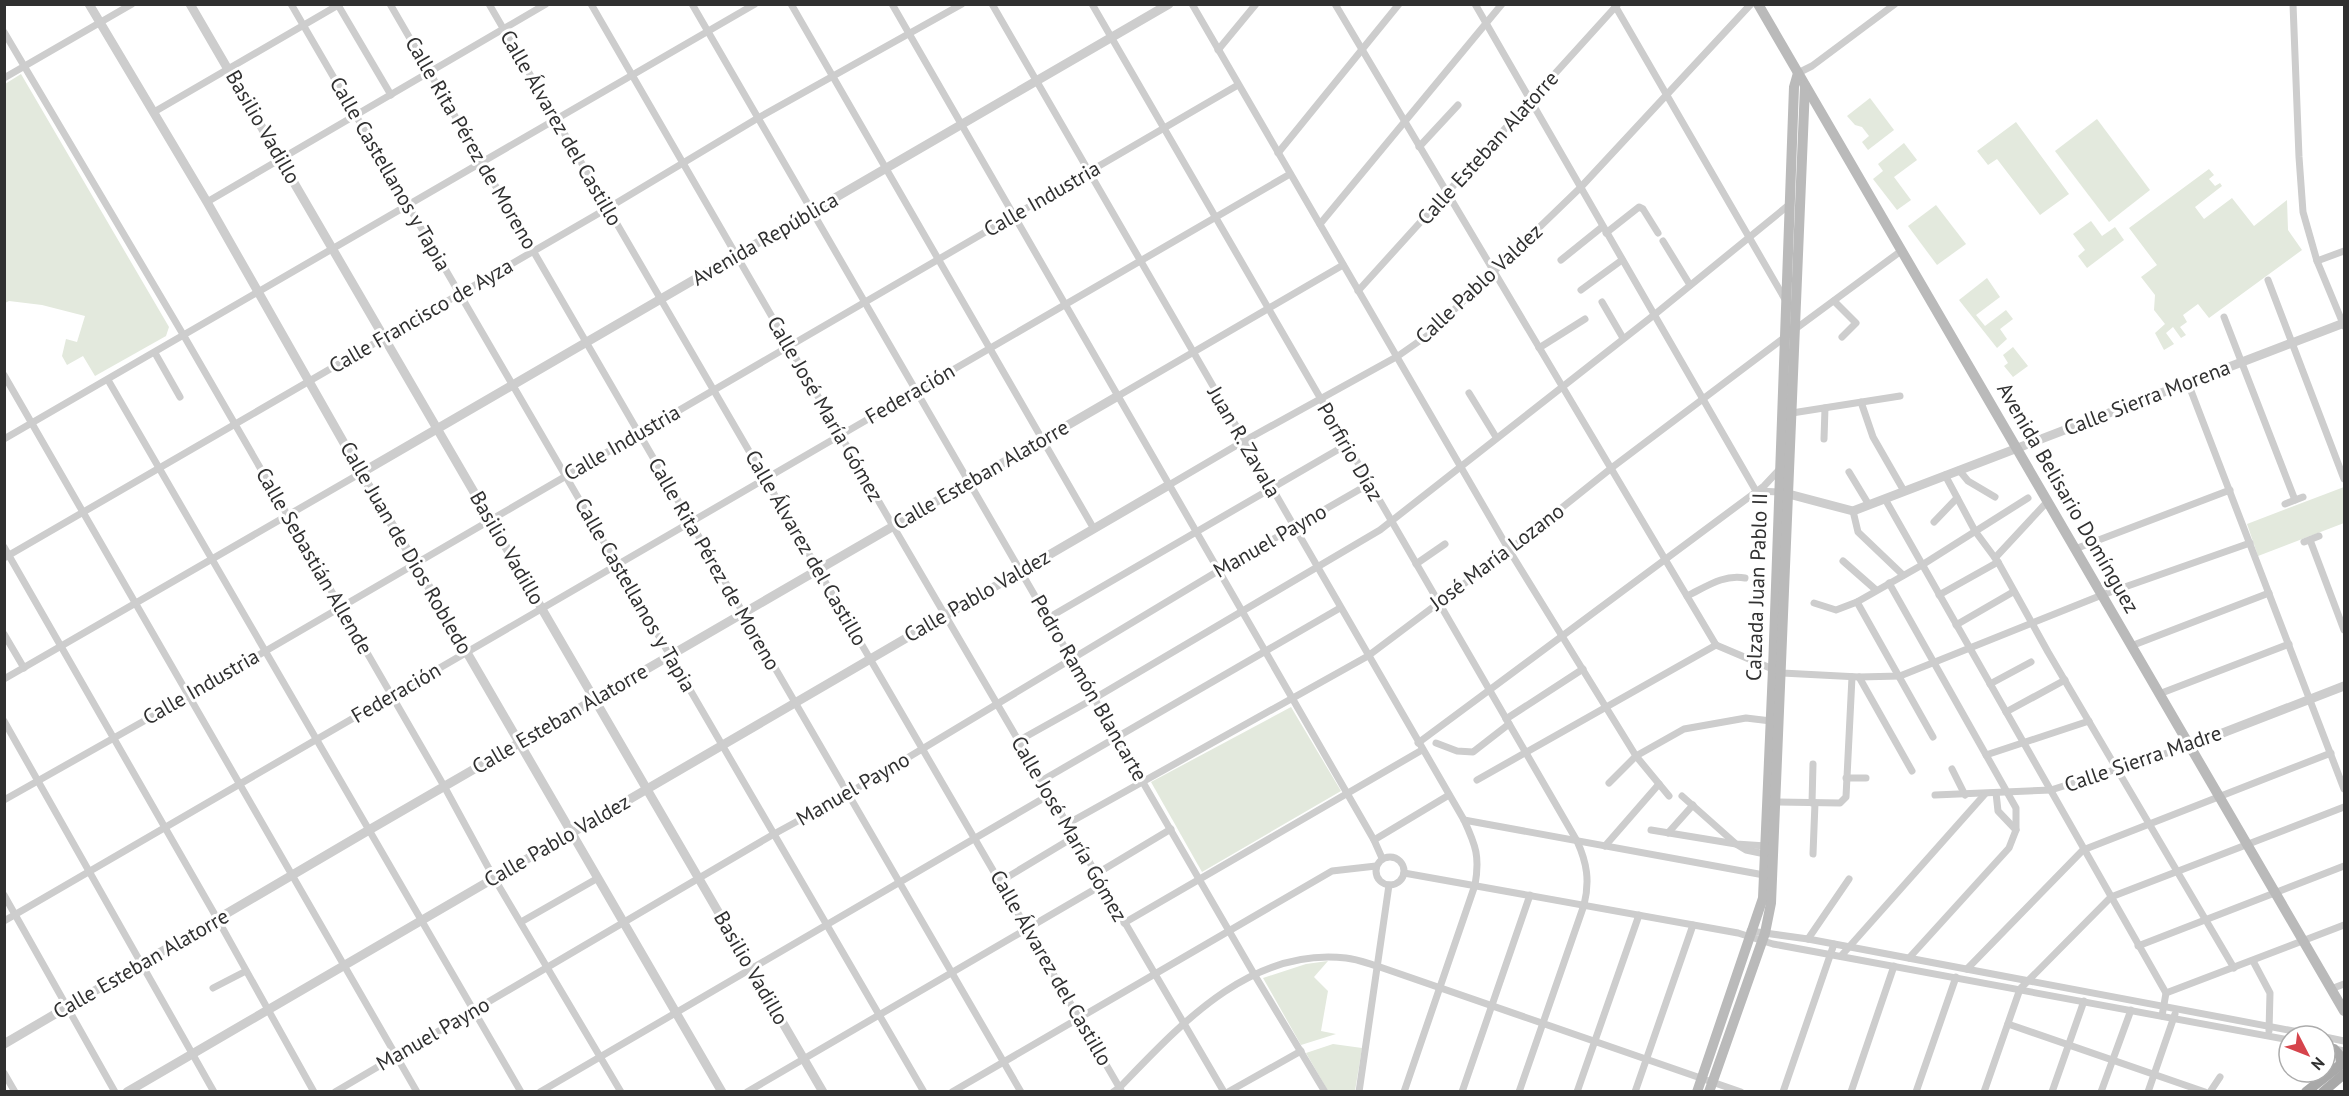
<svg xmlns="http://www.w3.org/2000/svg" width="2349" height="1096" viewBox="0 0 2349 1096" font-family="'PT Sans',sans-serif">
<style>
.green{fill:#e3e9dd}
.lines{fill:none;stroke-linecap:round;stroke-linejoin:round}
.minor{stroke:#cdcdcd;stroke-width:7}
.tertiary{stroke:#cdcdcd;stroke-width:9}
.secondary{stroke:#bababa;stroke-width:10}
.primary{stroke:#a8a8a8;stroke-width:10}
.labels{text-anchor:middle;stroke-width:6;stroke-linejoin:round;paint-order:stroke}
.street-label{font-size:21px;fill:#303030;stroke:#fff}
</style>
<rect width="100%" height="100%" fill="#fff"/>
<g class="green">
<path d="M21 74 169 327 166 336 95 376 83 356 67 365 62 356 66 339 77 342 85 316 42 305 9 301 5 303V84Z"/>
<path d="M1870 98 1894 130 1868 150 1862 142 1869 136 1862 127 1855 125 1847 116Z"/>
<path d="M2097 119 2150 190 2109 222 2055 151Z"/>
<path d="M2016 122 2069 194 2040 215 1997 159 1988 165 1977 151Z"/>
<path d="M1904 143 1917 160 1894 177 1911 200 1897 210 1873 179 1883 171 1878 164Z"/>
<path d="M2209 169 2214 175 2209 179 2215 186 2220 183 2222 186 2195 207 2204 219 2232 198 2254 226 2287 200 2288 230 2302 250 2209 318 2198 304 2183 315 2187 322 2180 327 2186 335 2181 338 2173 327 2166 333 2174 344 2164 350 2155 333 2165 324 2154 310 2155 295 2141 277 2157 265 2129 228Z"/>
<path d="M1936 205 1966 244 1937 265 1908 226Z"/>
<path d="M2091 221 2102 236 2115 227 2124 240 2087 268 2078 256 2085 250 2073 234Z"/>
<path d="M1987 278 2000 297 1976 315 1985 326 2006 310 2013 319 2000 329 2007 339 1997 348 1959 300Z"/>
<path d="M2013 347 2028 366 2013 377 2004 366 2008 363 2003 355Z"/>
<path d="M2344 487V523L2258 556 2247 524Z"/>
<path d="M1291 707 1341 791 1202 872 1151 782Z"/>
<path d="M1328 961 1314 977 1328 991 1321 1031 1336 1034 1301 1045 1263 978 1306 964Z"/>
<path d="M1333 1044 1362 1048 1355 1091H1328L1306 1053Z"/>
</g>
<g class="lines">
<g class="minor">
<path d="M291 4 924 1092"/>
<path d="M390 4 1021 1092"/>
<path d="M489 4 1122 1092"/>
<path d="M591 4 893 526 1224 1092"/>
<path d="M692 4 1254 974 1325 1092"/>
<path d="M791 4 1094 529"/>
<path d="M892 4 1374 840 1382 858"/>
<path d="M992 4 1464 820C1476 846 1480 857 1475 885L1404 1092"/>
<path d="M1092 4 1577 841C1587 863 1590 881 1584 905L1519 1092"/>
<path d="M1192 4 1509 550 1636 756 1669 796"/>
<path d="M1335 4 1716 645"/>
<path d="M1475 4 1756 491"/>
<path d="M1614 4 1786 301"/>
<path d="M2293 4 2299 157 2303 212 2317 261 2344 326"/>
<path d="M338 5 391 95"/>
<path d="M4 32 184 336 444 786 494 878 621 1092"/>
<path d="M1218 50 1256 4"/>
<path d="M1798 73 1812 66 1895 4"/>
<path d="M4 78 132 4"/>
<path d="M154 112 340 4"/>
<path d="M1419 147 1458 105"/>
<path d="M1278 153 1399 4"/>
<path d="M207 202 546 4"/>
<path d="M1320 224 1502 4"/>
<path d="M1606 233 1639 207 1643 209 1658 233"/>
<path d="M1663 241 1690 285"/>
<path d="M1561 260 1602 227"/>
<path d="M2317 261 2344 251"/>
<path d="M2268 280 2344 479"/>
<path d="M1581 290 1622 260"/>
<path d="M1358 291 1618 4"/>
<path d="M1834 301 1856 323 1842 337"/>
<path d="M1602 302 1623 338"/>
<path d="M2224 317 2295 500"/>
<path d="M1794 330 1901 251"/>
<path d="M1539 348 1585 319"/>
<path d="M155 353 180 397"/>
<path d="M4 375 417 1092"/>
<path d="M108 380 521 1092"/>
<path d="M2188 383 2344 789"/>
<path d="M1469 393 1496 437"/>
<path d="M1118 396 1343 265"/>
<path d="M1861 402 1873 437 1904 491"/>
<path d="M1792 413 1900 396"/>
<path d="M4 439 755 4"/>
<path d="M1824 439 1825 408"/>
<path d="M1959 470 1968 481 1995 497"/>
<path d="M1849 472 1869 505"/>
<path d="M1945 475 1975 531 1998 562 2048 652 2234 968"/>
<path d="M1169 485 1244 441 1398 356 1428 335 1580 188 1751 4"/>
<path d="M1756 491 1780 492"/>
<path d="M1885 499 2166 993 2162 1016"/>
<path d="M2285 504 2303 497"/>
<path d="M1853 511 1858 532 1903 575"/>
<path d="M1934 522 1957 498"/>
<path d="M2310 540 2344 630"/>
<path d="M2304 542 2319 536"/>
<path d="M4 547 218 920 314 1092"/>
<path d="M2075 549 2230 490"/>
<path d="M4 558 608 208 758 118 962 4"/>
<path d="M1995 558 2047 502"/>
<path d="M1843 561 1876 590"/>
<path d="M1416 564 1445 544"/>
<path d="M1889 583 2016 808V830L2009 848 1909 958"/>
<path d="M1939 595 1998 562"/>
<path d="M1687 596C1706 587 1723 574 1745 578"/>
<path d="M1857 602 1933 737"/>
<path d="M1814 603 1836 610 1857 602 1922 565 2028 498"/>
<path d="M1048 618 1346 445"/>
<path d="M1956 625 2013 592"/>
<path d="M4 634 24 668"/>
<path d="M1716 645 1782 673 1859 677 1900 676 2102 595 2250 543"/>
<path d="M2131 646 2269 593"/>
<path d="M1859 677 1912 771"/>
<path d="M4 679 361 473"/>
<path d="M1990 684 2031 662"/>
<path d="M2159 694 2289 644"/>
<path d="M2006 712 2065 680"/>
<path d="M1506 719 1583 669"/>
<path d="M4 721 214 1092"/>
<path d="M1018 741 1095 698 1380 530 1654 315 1790 204"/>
<path d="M1418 743 1764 486 1779 470"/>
<path d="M1436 743 1457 751 1473 752 1509 724"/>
<path d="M1986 755 2089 721"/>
<path d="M1952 769 1965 795"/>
<path d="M1846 778H1866"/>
<path d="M1477 780 1716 645"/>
<path d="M1041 781 1340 608"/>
<path d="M1609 783 1636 756 1684 729 1746 718 1771 721"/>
<path d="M1996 793 1998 811 2016 830"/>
<path d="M1935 795 2051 790 2189 746"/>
<path d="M1682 796 1736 844 1746 850 1765 854"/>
<path d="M4 800 190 695 1238 85"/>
<path d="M1777 802 1840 803 1846 797 1852 677"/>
<path d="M1812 803 1813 764"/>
<path d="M1464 820 1764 875"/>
<path d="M1067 824 1368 656 1509 550 1614 466 1785 337"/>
<path d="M1651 830 1736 844 1766 846"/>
<path d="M1668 833 1693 805"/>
<path d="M1374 840 1449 795"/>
<path d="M1605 846 1659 784"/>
<path d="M1813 854 1815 803"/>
<circle cx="1390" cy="871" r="14"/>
<path d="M1404 873 1738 933 1773 944 2289 1040"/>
<path d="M1096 874 1171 829"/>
<path d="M1001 881 1074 837"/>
<path d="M4 895 115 1092"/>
<path d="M4 921 1290 174"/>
<path d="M521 922 598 878"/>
<path d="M1124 923 1422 750"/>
<path d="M1750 931 1808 939 2320 1036"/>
<path d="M1808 939 1849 879"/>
<path d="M2138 946 2344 866"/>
<path d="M1841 956 1985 794"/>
<path d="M2253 961 2270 993 2269 1031"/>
<path d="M1967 969 2083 850 2331 753"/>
<path d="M213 988 246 971"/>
<path d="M2331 989 2344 984"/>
<path d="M2166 993 2344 925"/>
<path d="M2008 1024 2205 1092"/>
<path d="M2325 1037 2344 1041"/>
<path d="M2325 1047 2344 1051"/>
<path d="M4 1073 15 1092"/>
<path d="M335 1092 774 834 849 793 1218 571 1369 484"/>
<path d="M540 1092 1049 795"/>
<path d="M747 1092 1102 885"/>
<path d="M952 1092 1332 871 1376 866"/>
<path d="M1113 1092 1120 1087C1180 1025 1250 947 1346 958 1356 959 1367 963 1377 966L1741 1092"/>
<path d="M1228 1092 1301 1051"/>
<path d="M1359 1092 1389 885"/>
<path d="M1462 1092 1530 895"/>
<path d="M1577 1092 1639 915"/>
<path d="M1635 1092 1693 925"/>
<path d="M1783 1092 1834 944"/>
<path d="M1851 1092 1894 966"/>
<path d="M1916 1092 1956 977"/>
<path d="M1984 1092 2020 989 2111 897 2344 807"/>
<path d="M2052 1092 2084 1001"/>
<path d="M2101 1092 2131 1010"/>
<path d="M2148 1092 2175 1014"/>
<path d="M2210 1092 2220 1077"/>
</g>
<g class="tertiary">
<path d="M89 4 207 202 361 473 415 563 722 1092"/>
<path d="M190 4 823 1092"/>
<path d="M361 473 1169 4"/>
<path d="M1781 492 1853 511 2344 323"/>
<path d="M2189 746 2344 686"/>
<path d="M4 1044 369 830 1118 396"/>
<path d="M127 1092 1169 485"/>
</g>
<g class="secondary">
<path d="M1758 4 2344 1011"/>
<path d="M1697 1092 1763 898 1773 669 1794 87 1798 73"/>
<path d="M1709 1092 1765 933 1771 903 1805 86"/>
</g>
<g class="primary">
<path d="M2334 1049 2340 1056 2341 1064"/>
<path d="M2306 1092 2344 1062"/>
<path d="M2323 1092 2344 1074"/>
</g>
</g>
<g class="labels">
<g class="street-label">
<text transform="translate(263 127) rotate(60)" y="7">Basilio Vadillo</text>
<text transform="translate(561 128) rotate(60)" y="7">Calle Álvarez del Castillo</text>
<text transform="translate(471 143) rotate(60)" y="7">Calle Rita Pérez de Moreno</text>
<text transform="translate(1488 148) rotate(-48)" y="7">Calle Esteban Alatorre</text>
<text transform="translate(390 174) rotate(60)" y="7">Calle Castellanos y Tapia</text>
<text transform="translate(1042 199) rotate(-30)" y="7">Calle Industria</text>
<text transform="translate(765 239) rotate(-30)" y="7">Avenida República</text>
<text transform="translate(1479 284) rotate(-43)" y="7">Calle Pablo Valdez</text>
<text transform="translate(421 316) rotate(-30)" y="7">Calle Francisco de Ayza</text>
<text transform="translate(910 394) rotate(-30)" y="7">Federación</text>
<text transform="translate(2147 398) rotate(-21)" y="7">Calle Sierra Morena</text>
<text transform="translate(825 409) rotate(60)" y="7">Calle José María Gómez</text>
<text transform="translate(1244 442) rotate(60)" y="7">Juan R. Zavala</text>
<text transform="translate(622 443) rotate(-30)" y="7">Calle Industria</text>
<text transform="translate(1350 452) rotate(60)" y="7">Porfirio Díaz</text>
<text transform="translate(981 475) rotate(-30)" y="7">Calle Esteban Alatorre</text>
<text transform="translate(2068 498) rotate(60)" y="7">Avenida Belisario Domínguez</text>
<text transform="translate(1270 541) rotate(-30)" y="7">Manuel Payno</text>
<text transform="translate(406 548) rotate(60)" y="7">Calle Juan de Dios Robledo</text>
<text transform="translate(507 548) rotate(60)" y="7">Basilio Vadillo</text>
<text transform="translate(806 548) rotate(60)" y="7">Calle Álvarez del Castillo</text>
<text transform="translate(1497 557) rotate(-37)" y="7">José María Lozano</text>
<text transform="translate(314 561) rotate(60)" y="7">Calle Sebastián Allende</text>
<text transform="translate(714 564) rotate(60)" y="7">Calle Rita Pérez de Moreno</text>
<text transform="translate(1757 587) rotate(-88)" y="7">Calzada Juan Pablo II</text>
<text transform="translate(635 595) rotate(60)" y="7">Calle Castellanos y Tapia</text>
<text transform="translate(977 596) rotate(-30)" y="7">Calle Pablo Valdez</text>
<text transform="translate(201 687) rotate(-30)" y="7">Calle Industria</text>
<text transform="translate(1089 688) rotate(60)" y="7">Pedro Ramón Blancarte</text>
<text transform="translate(396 693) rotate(-30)" y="7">Federación</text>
<text transform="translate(560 719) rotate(-30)" y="7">Calle Esteban Alatorre</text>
<text transform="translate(2143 759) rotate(-19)" y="7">Calle Sierra Madre</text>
<text transform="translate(853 789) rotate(-30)" y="7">Manuel Payno</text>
<text transform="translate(1069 829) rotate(60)" y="7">Calle José María Gómez</text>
<text transform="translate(557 841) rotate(-30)" y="7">Calle Pablo Valdez</text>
<text transform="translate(141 964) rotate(-30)" y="7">Calle Esteban Alatorre</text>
<text transform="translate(751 968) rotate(60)" y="7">Basilio Vadillo</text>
<text transform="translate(1051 968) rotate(60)" y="7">Calle Álvarez del Castillo</text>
<text transform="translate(433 1034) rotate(-30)" y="7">Manuel Payno</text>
</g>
</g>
<rect width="2349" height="1096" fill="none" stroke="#303030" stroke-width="12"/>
<g transform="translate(2307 1054) rotate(132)"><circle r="28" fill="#ffffff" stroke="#acacac" stroke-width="1.5"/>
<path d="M0-4.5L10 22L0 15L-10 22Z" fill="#d6444c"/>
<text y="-9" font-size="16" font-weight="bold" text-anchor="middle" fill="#303030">N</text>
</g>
</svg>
